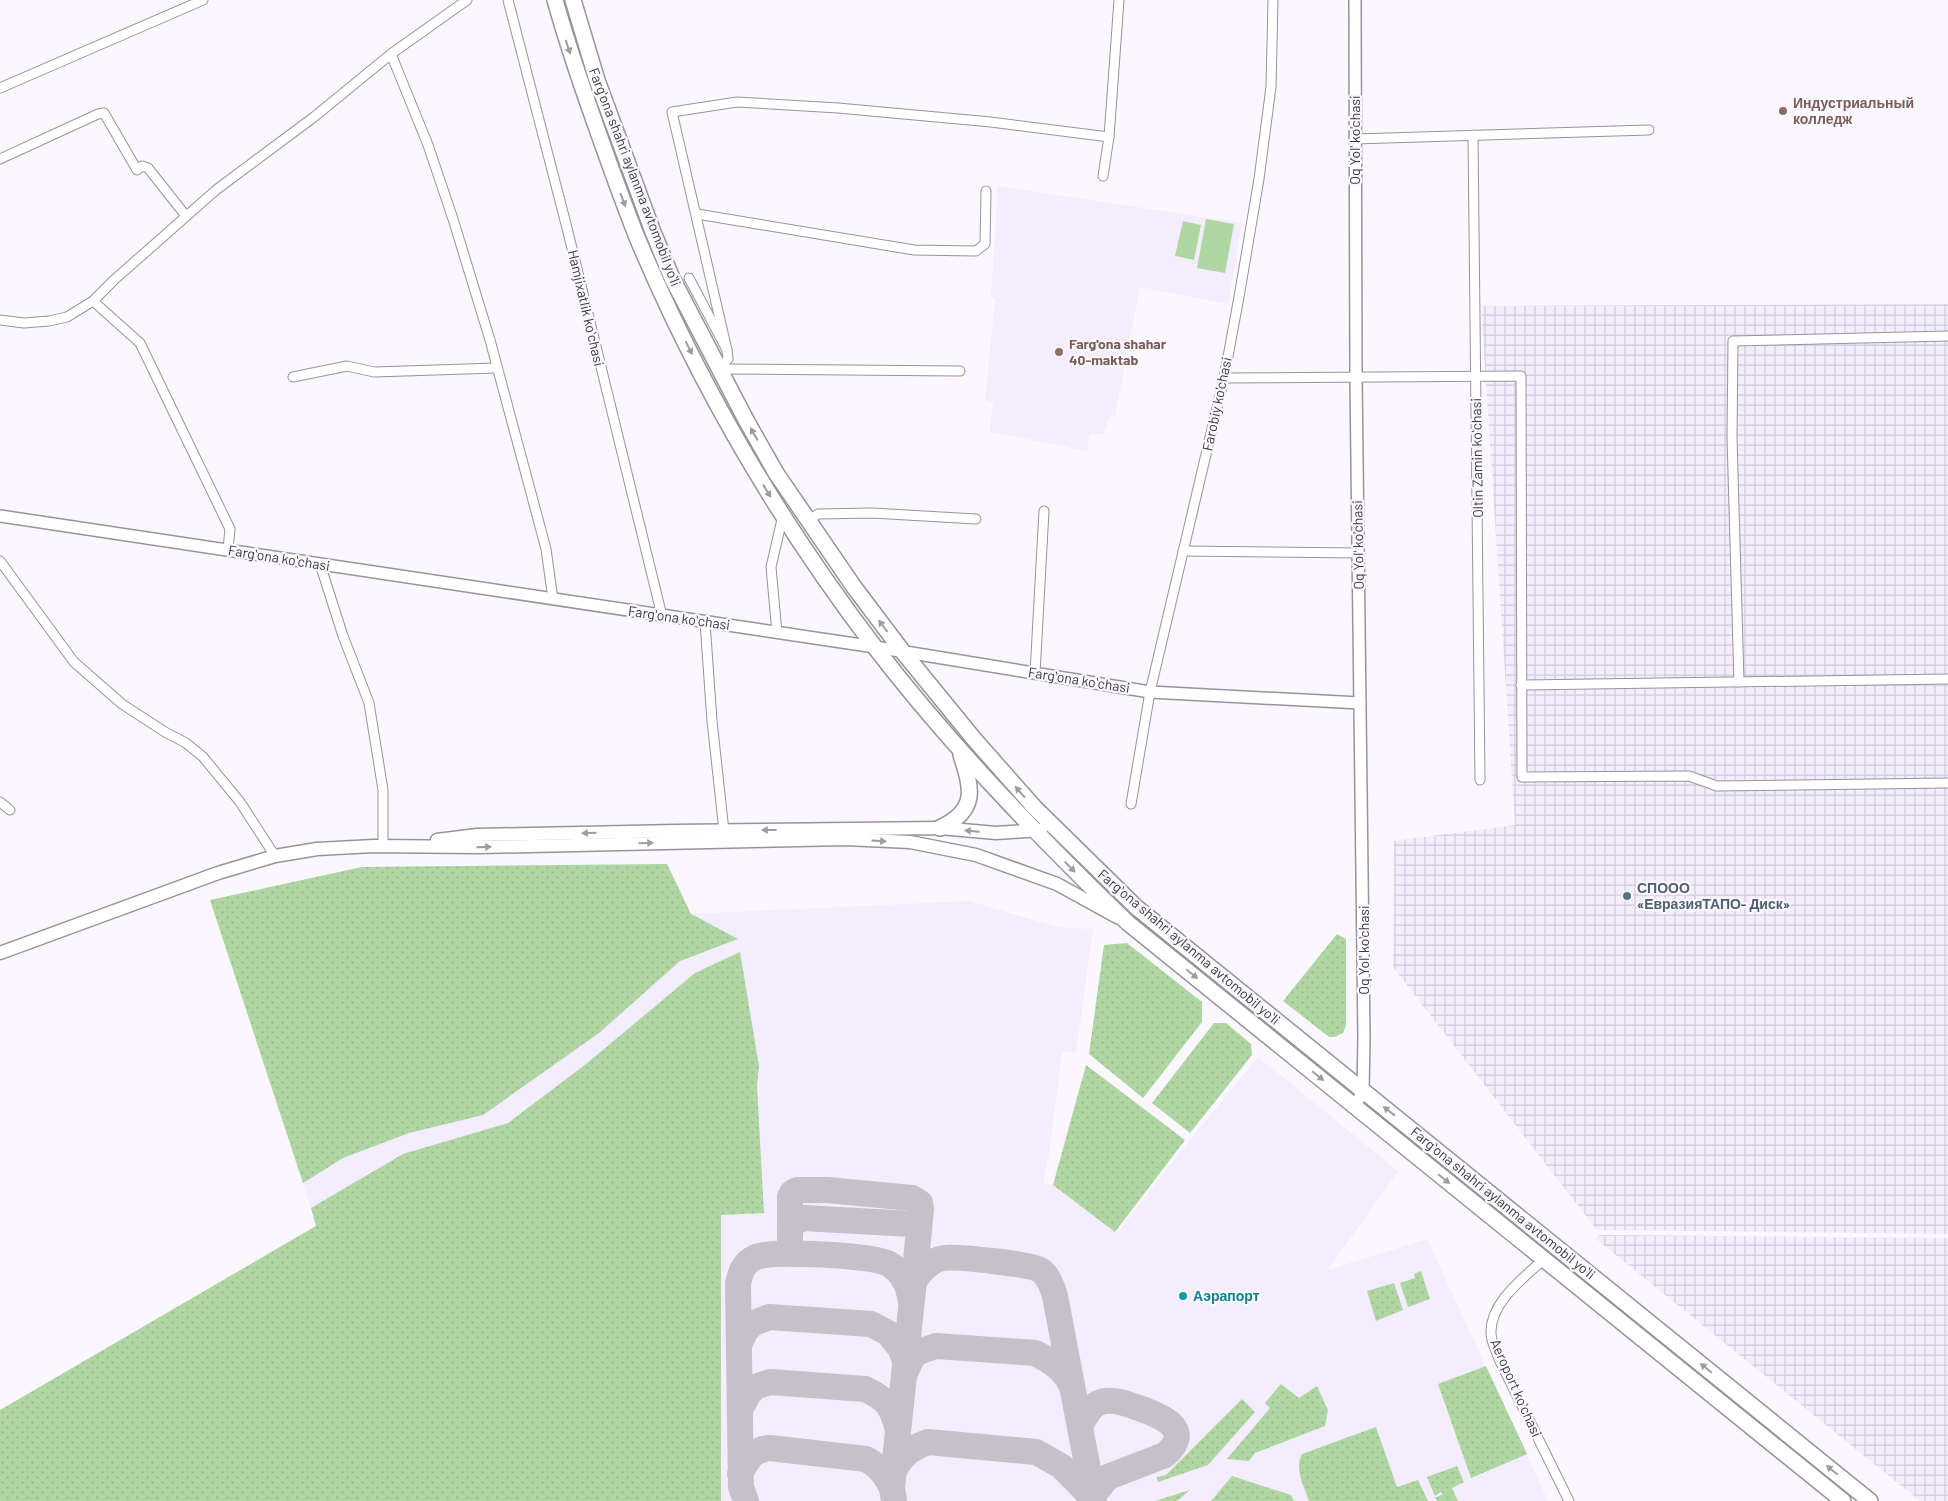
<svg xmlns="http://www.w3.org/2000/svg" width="1948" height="1501" viewBox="0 0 1948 1501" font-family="Barlow,sans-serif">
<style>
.built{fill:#f3edfe}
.industrial{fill:url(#industrial-grid)}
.grass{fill:url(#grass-dots)}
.park{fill:#b0d6a3}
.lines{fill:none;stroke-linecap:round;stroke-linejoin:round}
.taxiway{stroke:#c4c1c8;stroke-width:26}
.street-casing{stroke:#97939c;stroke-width:11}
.secondary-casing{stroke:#97939c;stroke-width:14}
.primary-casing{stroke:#97939c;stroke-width:15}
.highway-casing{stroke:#97939c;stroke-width:18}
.street{stroke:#fff;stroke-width:9}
.secondary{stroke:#fff;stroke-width:11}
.primary{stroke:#fff;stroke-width:12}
.highway{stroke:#fff;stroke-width:15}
.oneway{fill:#9d9c9e}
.education-dot{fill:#8d6e63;stroke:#faf7ff;stroke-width:2}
.service-dot{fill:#5c6f8a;stroke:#faf7ff;stroke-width:2}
.culture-dot{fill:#0f9aa8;stroke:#faf7ff;stroke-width:2}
.labels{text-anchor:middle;stroke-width:4.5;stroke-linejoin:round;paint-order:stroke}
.education-label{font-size:14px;font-weight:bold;fill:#785e54;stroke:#faf7ff;text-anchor:start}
.street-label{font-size:14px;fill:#3b3a3d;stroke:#faf7ff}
.service-label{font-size:14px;font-weight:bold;fill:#4e5e75;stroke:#faf7ff;text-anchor:start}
.culture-label{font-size:14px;font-weight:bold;fill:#0d838f;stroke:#faf7ff;text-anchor:start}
</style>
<defs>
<pattern id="industrial-grid" width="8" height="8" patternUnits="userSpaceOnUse" patternTransform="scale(1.25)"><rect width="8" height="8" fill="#f3edfe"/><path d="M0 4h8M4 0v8" fill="none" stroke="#d1ccdb"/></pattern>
<pattern id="grass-dots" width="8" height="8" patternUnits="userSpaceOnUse" patternTransform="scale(1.25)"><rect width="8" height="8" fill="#b0d6a3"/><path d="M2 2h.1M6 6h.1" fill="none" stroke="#98b88d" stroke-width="1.8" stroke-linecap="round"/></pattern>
</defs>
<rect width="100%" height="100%" fill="#faf7ff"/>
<g class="built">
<path d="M998 186 1242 223 1228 304 1140 287 1115 416H1109L1104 433 1089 435 1087 451 990 432 993 402 985 400 995 299 991 297Z"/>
<path d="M667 864 691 914 969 901 1057 927 1093 929 1076 1053 1062 1052 1049 1155 1043 1183 1053 1185 1117 1233 1194 1135 1258 1057 1398 1171 1328 1270 1427 1239 1548 1501H0V1410L317 1226 210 900 362 867Z"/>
</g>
<g class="industrial">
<path d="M1948 304V1234L1597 1230 1393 967 1394 841 1515 825 1481 306Z"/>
<path d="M1599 1235 1948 1238V1501H1920L1596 1239Z"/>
</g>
<g class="grass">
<path d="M667 864 691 914 738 939 680 961 599 1033 483 1115 409 1133 343 1158 303 1183 210 900 362 867Z"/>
<path d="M1337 934 1346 939V1026L1343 1033 1335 1037H1329L1283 1001Z"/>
<path d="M1127 943 1202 1002V1022L1143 1098 1089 1054 1104 945Z"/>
<path d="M740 952 759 1066 757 1086 764 1213 721 1215V1501H0V1410L316 1226 311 1208 403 1154 508 1123 586 1064 695 973Z"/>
<path d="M1214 1023H1226L1251 1044 1252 1055 1190 1133 1152 1103Z"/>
<path d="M1086 1065 1185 1140 1115 1232 1053 1185Z"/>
<path d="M1421 1271 1430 1299 1408 1307 1400 1283 1415 1278 1414 1274Z"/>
<path d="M1394 1283 1403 1310 1376 1321 1367 1291Z"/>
<path d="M1486 1366 1527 1454 1471 1478 1438 1384Z"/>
<path d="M1281 1384 1299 1398 1317 1386 1328 1410 1325 1426 1255 1453 1249 1461 1227 1459 1270 1408 1265 1403Z"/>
<path d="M1242 1399 1255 1412 1208 1465 1158 1482 1157 1477 1166 1475Z"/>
<path d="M1376 1427 1397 1487 1418 1480 1428 1501H1309C1304 1485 1294 1470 1302 1454Z"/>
<path d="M1457 1466 1464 1482 1452 1488 1458 1501H1437L1435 1498 1443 1494 1441 1492 1435 1496 1427 1477Z"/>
<path d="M1232 1476 1291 1495 1294 1501H1211Z"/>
<path d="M1190 1490 1177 1501H1154H1155Z"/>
</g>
<g class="park">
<path d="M1206 219 1234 224 1225 273 1197 268Z"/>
<path d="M1183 221 1201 225 1194 260 1175 256Z"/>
</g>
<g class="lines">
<g class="taxiway">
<path d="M790 1225 803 1218 912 1224 919 1230"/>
<path d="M795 1254 791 1249 790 1244V1197L792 1193 797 1190H827L912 1198 920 1203 921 1209 914 1281"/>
<path d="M740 1343 745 1332 752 1324 769 1317 871 1324 888 1333 900 1348 905 1360"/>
<path d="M905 1373 912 1358 918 1352 936 1346 1035 1353C1051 1361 1065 1370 1072 1387"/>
<path d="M740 1410 749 1393 755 1387 770 1382 865 1389C887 1399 892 1407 898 1430"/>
<path d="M1080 1427C1084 1418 1089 1408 1098 1403 1112 1397 1126 1404 1139 1408 1161 1416 1195 1429 1165 1455L1108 1477 1093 1495"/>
<path d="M894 1470C903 1455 911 1448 928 1442L1036 1452 1061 1466 1085 1490 1092 1501"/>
<path d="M740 1474C747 1460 753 1449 770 1448L866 1459C879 1466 885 1475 892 1488"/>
<path d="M746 1501 741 1487 738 1284C740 1272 744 1262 756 1257 772 1250 874 1255 889 1264 903 1272 909 1287 911 1302"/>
<path d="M894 1501 892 1488 914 1281C922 1270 930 1260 944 1258 956 1256 1030 1264 1040 1270 1048 1275 1052 1286 1055 1296L1094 1501"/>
</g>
<g class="street-casing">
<g id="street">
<path d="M508 0 567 228 662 616"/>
<path d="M391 54 428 145 453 219 490 340 546 549 553 599"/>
<path d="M0 88 203 0"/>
<path d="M1473 135 1480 780"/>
<path d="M1354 139 1649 130"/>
<path d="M0 159 98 114 104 113 137 170 142 166 148 168 186 216"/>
<path d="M1103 176 1109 137 1119 0"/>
<path d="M697 214 914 250 976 251 985 244 986 191"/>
<path d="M689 278 727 350 728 359 719 369"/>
<path d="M93 301 140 343 230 529 228 550"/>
<path d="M0 320 24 323 49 321 67 317 93 301 114 280 216 190 314 117 391 54 467 0"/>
<path d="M727 350 672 112 737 102 838 108 991 122 1109 137"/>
<path d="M719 369 960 371"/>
<path d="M293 377 347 366 374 372 496 368"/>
<path d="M1224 378 1521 376 1522 777 1689 776 1717 786 1948 783"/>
<path d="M808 521 818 514 872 513 976 519"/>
<path d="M1183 551 1358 553"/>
<path d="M0 561 74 662 122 704 165 732 186 743 203 757 240 802 275 856"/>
<path d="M320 564 343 636 369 703 383 790V846"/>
<path d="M705 622 712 721 724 831"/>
<path d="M777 633 771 567 783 515"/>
<path d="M1035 673 1044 511"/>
<path d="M1739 682 1732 437 1733 341 1948 336"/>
<path d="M1521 685 1948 679"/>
<path d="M0 802 10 810"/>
<path d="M1131 804 1150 692 1224 378 1239 297 1259 179 1271 87 1273 0"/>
<path d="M1544 1259C1524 1278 1490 1302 1491 1333 1491 1342 1496 1350 1499 1359L1569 1501"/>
</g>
</g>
<g class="secondary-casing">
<g id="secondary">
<path d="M1355 0 1356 378 1364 1038 1363 1091 1355 1106"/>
<path d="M0 516 875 647 1150 692 1360 703"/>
</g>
</g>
<g class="primary-casing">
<g id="primary">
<path d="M437 840 477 835 676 831 940 828 996 833 1041 830"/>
<path d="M0 953 218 873 275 856 317 849 374 846 480 847 846 839 910 842 976 855 1057 884 1117 917"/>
</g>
</g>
<g class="highway-casing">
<g id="highway">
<path d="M555 0C567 43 581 84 596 126 609 163 622 199 636 235 697 381 778 520 874 646 950 745 1038 836 1128 923L1843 1501"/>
<path d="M573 0 597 80 653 232 672 278 746 420 776 473 854 587 903 652 974 739 1035 808 1136 907 1870 1501"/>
<path d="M940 828C978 810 972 789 961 755"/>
</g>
</g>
<use href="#street" class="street"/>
<use href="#secondary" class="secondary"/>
<use href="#primary" class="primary"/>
<use href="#highway" class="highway"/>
</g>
<defs><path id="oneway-solid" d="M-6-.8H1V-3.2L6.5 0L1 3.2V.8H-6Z" transform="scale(1.25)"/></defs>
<g class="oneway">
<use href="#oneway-solid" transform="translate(568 47) rotate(71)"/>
<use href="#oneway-solid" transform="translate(623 200) rotate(69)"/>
<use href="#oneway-solid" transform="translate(689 348) rotate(63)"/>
<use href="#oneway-solid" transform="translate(754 434) rotate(-120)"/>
<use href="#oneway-solid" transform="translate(767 491) rotate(58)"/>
<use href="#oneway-solid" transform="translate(883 626) rotate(-127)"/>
<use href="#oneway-solid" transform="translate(1020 792) rotate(-131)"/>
<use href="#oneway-solid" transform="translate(769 830) rotate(180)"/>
<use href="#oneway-solid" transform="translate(972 831) rotate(-175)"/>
<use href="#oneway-solid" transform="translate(589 833) rotate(179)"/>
<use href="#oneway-solid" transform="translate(879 841) rotate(3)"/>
<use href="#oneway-solid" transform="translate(646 843) rotate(-1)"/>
<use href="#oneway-solid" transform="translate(484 847) rotate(-1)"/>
<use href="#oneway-solid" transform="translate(1070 867) rotate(45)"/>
<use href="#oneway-solid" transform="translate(1192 974) rotate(39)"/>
<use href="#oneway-solid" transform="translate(1318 1076) rotate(39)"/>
<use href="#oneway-solid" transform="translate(1389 1111) rotate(-142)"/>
<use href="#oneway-solid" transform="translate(1444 1179) rotate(39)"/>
<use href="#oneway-solid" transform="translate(1706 1368) rotate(-141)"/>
<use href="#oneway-solid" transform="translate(1832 1470) rotate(-141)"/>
</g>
<g class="education-dot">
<circle cx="1783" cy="111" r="5"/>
<circle cx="1059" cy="352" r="5"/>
</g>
<circle class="service-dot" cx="1627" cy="896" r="5"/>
<circle class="culture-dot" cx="1183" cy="1296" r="5"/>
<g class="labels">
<g class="education-label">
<text x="1793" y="108">Индустриальный<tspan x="1793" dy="16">колледж</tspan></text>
<text x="1069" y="349">Farg'ona shahar<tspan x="1069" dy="16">40-maktab</tspan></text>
</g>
<g class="street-label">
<text transform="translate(1355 140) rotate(-90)" y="5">Oq Yol' ko'chasi</text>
<text transform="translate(635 177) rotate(69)" y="5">Fargʻona shahri aylanma avtomobil yoʻli</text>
<text transform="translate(586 308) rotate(77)" y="5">Hamjixatlik koʻchasi</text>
<text transform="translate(1217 404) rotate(-78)" y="5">Farobiy ko'chasi</text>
<text transform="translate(1477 458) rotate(-91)" y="5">Oltin Zamin koʻchasi</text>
<text transform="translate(1358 545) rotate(-91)" y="5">Oq Yol' ko'chasi</text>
<text transform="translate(279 558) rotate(9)" y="5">Fargʻona koʻchasi</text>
<text transform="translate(679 618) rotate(8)" y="5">Fargʻona koʻchasi</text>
<text transform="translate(1079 680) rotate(9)" y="5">Fargʻona koʻchasi</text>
<text transform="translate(1189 947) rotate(40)" y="5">Fargʻona shahri aylanma avtomobil yoʻli</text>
<text transform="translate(1364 950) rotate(-90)" y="5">Oq Yol' ko'chasi</text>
<text transform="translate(1503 1203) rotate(39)" y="5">Fargʻona shahri aylanma avtomobil yoʻli</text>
<text transform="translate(1516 1388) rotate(66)" y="5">Aeroport koʻchasi</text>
</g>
<g class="service-label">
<text x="1637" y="893">СПООО<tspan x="1637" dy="16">«ЕвразияТАПО- Диск»</tspan></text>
</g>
<g class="culture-label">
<text x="1193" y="1301">Аэрапорт</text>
</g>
</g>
</svg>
